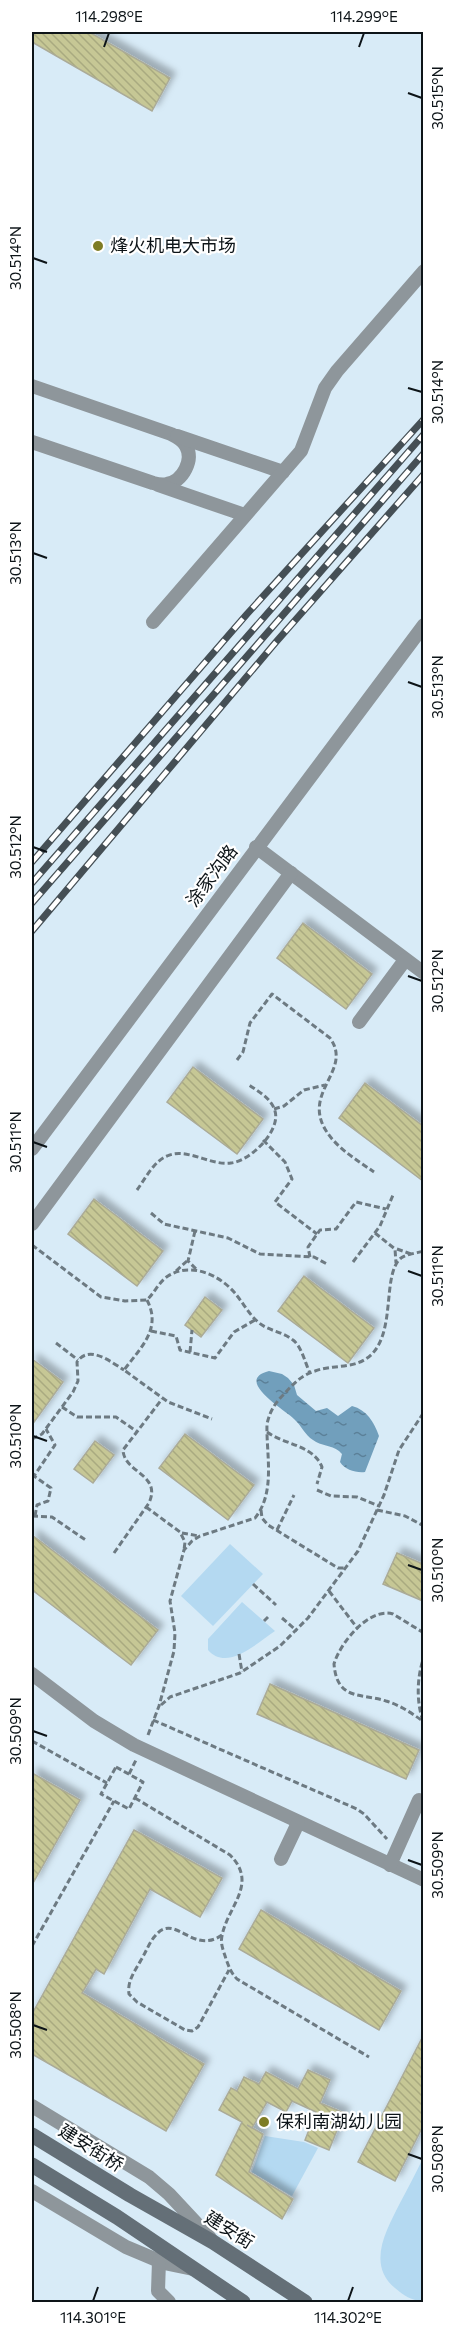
<svg xmlns="http://www.w3.org/2000/svg" width="455" height="2334" viewBox="0 0 455 2334" font-family="Commissioner,'Noto Sans SC',sans-serif">
<style>
.pitch{fill:#b4d9f1}
.water{fill:url(#water-ripples)}
.building{fill:url(#building-back-hatch);stroke:#abab98;stroke-width:1.5;filter:url(#shadow)}
.lines{fill:none;stroke-linecap:round;stroke-linejoin:round}
.path{stroke:#6d7a82;stroke-width:3;stroke-dasharray:6 3;stroke-linecap:butt}
.minor{stroke:#8e969b;stroke-width:14}
.secondary{stroke:#646f77;stroke-width:15}
.rail-casing{stroke:#454f55;stroke-width:7}
.rail{stroke:#fff;stroke-width:4.5;stroke-dasharray:14;stroke-linecap:butt}
.ticks{fill:none;stroke:#0d1418;stroke-width:2}
.poi-dot{fill:#7e7c24;stroke:#fff;stroke-width:2}
.labels{text-anchor:middle;stroke-width:4.5;stroke-linejoin:round;paint-order:stroke}
.poi-label{font-size:18px;fill:#0d1418;stroke:#fff;text-anchor:start}
.street-label{font-size:18px;fill:#0d1418;stroke:#fff}
.neatline{fill:none;stroke:#0d1418;stroke-width:2}
.ticks-label{font-size:15px;text-anchor:middle;fill:#0d1418}
</style>
<defs>
<pattern id="water-ripples" width="26" height="14" patternUnits="userSpaceOnUse" patternTransform="scale(1.5)"><rect width="26" height="14" fill="#719fbc"/><path d="M2 4q2-2 4 0t4 0M15 11q2-2 4 0t4 0" fill="none" stroke="#5b8098"/></pattern>
<pattern id="building-back-hatch" width="6" height="6" patternUnits="userSpaceOnUse" patternTransform="scale(1.5)"><rect width="6" height="6" fill="#c6c795"/><path d="M-1 5l2 2M0 0l6 6M5-1l2 2" fill="none" stroke="#a9aa80"/></pattern>
<filter id="shadow"><feDropShadow dx="5.5" dy="-5.5" stdDeviation="3" flood-color="#0004"/></filter>
</defs>
<rect width="100%" height="100%" fill="#d8ebf7"/>
<g class="pitch">
<path d="M230 1544 263 1574 213 1626 181 1596Z"/>
<path d="M242 1602 275 1631C257 1643 227 1672 208 1650V1639Z"/>
<path d="M265 2136 304 2142 318 2148 292 2196 252 2172Z"/>
<path d="M423 2158 424 2301H423C412 2301 403 2295 395 2288 366 2264 387 2229 400 2203 408 2188 416 2173 423 2158Z"/>
</g>
<path class="water" d="M269 1371 282 1374 288 1378 294 1385 297 1395 316 1411 327 1408 338 1416 352 1406C367 1410 374 1422 379 1436L365 1472C356 1473 345 1470 340 1462L342 1454 339 1451C331 1445 321 1446 313 1440 305 1435 301 1425 294 1419 285 1410 233 1380 269 1371Z"/>
<g class="building">
<path d="M32 32H89L170 78 152 111 32 42Z"/>
<path d="M303 923 372 974 346 1009 277 958Z"/>
<path d="M193 1067 263 1119 237 1154 167 1102Z"/>
<path d="M365 1083 423 1126V1181L339 1118Z"/>
<path d="M94 1199 163 1251 137 1286 68 1234Z"/>
<path d="M304 1276 374 1328 348 1363 278 1311Z"/>
<path d="M205 1297 222 1310 201 1337 185 1325Z"/>
<path d="M32 1359 63 1382 32 1425Z"/>
<path d="M185 1434 254 1485 228 1520 159 1468Z"/>
<path d="M95 1441 114 1455 93 1483 74 1469Z"/>
<path d="M32 1535 158 1630 131 1665 32 1590Z"/>
<path d="M397 1553 423 1564V1601L383 1584Z"/>
<path d="M270 1684 419 1750 406 1779 257 1714Z"/>
<path d="M32 1773 80 1800 32 1885Z"/>
<path d="M134 1830 222 1878 200 1917 150 1889 104 1974 96 1969 82 1993 204 2064 166 2131 32 2054V2014Z"/>
<path d="M261 1910 401 1991 379 2030 239 1949Z"/>
<path d="M423 2036V2126L395 2181 358 2162Z"/>
<path d="M308 2070 330 2080 320 2103 344 2113 329 2150 305 2140 316 2112 292 2101 286 2112 267 2102 252 2128 247 2125 263 2134 249 2172 293 2199 282 2219 216 2175 242 2122 219 2110 231 2088 237 2091 244 2077 259 2084 266 2072 298 2089Z"/>
</g>
<g class="lines">
<g class="path">
<path d="M237 1060 243 1052 250 1023 272 994 330 1038C353 1070 303 1091 325 1129 336 1148 357 1160 374 1172"/>
<path d="M274 1109 284 1106 304 1090 325 1085"/>
<path d="M263 1140 285 1162 292 1179 275 1202 317 1234"/>
<path d="M137 1190C145 1179 154 1161 167 1156 187 1147 210 1166 231 1163 250 1161 281 1131 275 1111 271 1098 259 1092 249 1085"/>
<path d="M151 1213 164 1224 228 1238 260 1254 314 1257 327 1264"/>
<path d="M195 1231 188 1261 196 1269"/>
<path d="M375 1233 395 1249 396 1263"/>
<path d="M32 1245 101 1297 125 1301 147 1300C155 1292 159 1282 168 1276 190 1262 218 1274 234 1292 242 1301 248 1313 257 1321 267 1331 282 1331 293 1340 302 1347 305 1363 310 1373"/>
<path d="M397 1249 411 1254"/>
<path d="M310 1257 308 1247 320 1230 336 1229 356 1202 386 1209"/>
<path d="M353 1262 380 1226 393 1195"/>
<path d="M176 1271 187 1261"/>
<path d="M147 1300C162 1329 141 1347 124 1370L168 1402 212 1419"/>
<path d="M151 1331 176 1336 180 1350 215 1358 234 1332 255 1320"/>
<path d="M56 1343 78 1360"/>
<path d="M190 1352 192 1330"/>
<path d="M62 1407 77 1417H116L136 1431"/>
<path d="M267 1432C285 1445 313 1445 322 1467L317 1484"/>
<path d="M32 1439 42 1434 73 1392 78 1381 77 1362C89 1344 111 1362 124 1370"/>
<path d="M317 1490 331 1496 357 1497 379 1506"/>
<path d="M146 1507 180 1532 185 1542 184 1550"/>
<path d="M261 1510 262 1518 268 1525 338 1568H346"/>
<path d="M377 1510 405 1516 424 1526"/>
<path d="M32 1516 52 1517 87 1541"/>
<path d="M35 1516 37 1505 48 1501 51 1488 34 1476 55 1445 46 1429"/>
<path d="M277 1530 294 1495"/>
<path d="M182 1533 199 1536"/>
<path d="M114 1553 149 1503C162 1474 124 1473 123 1450L162 1399"/>
<path d="M253 1584 276 1605"/>
<path d="M329 1591 358 1629"/>
<path d="M282 1618 297 1631"/>
<path d="M264 1621 268 1617"/>
<path d="M424 1633 393 1614C369 1607 340 1643 334 1664 337 1701 361 1693 386 1701 400 1705 413 1714 424 1722"/>
<path d="M239 1654 242 1672"/>
<path d="M161 1705 170 1697 240 1673 280 1646 308 1618 358 1551 384 1495 399 1450 424 1412"/>
<path d="M153 1720 357 1809 364 1814 387 1839"/>
<path d="M423 1721C416 1701 417 1676 424 1657"/>
<path d="M148 1735 159 1706 174 1651 175 1633 170 1601 184 1550 192 1541 200 1536 255 1518C276 1492 266 1454 267 1424 270 1410 276 1402 285 1393 294 1383 302 1375 315 1371 334 1364 356 1370 372 1354 396 1329 382 1274 401 1258 407 1254 417 1253 424 1251"/>
<path d="M32 1741 107 1783"/>
<path d="M116 1767 143 1782 129 1809 101 1794Z"/>
<path d="M129 1774 136 1760"/>
<path d="M135 1798 230 1855C259 1884 227 1907 222 1936 220 1944 224 1952 226 1959 229 1967 231 1973 237 1979L369 2057"/>
<path d="M222 1935C192 1956 175 1911 155 1936 149 1943 146 1952 141 1960 135 1971 127 1981 129 1994L137 2002 185 2030 192 2031 198 2027 229 1970"/>
<path d="M32 1946 114 1801"/>
</g>
<g class="minor">
<path d="M32 386 171 434C177 437 183 440 186 446 194 460 183 481 167 484 163 485 157 484 153 483L32 442"/>
<path d="M177 436 283 472"/>
<path d="M158 485 245 515"/>
<path d="M153 622 301 451 325 388 337 371 424 271"/>
<path d="M256 847 424 973"/>
<path d="M359 1022 405 960"/>
<path d="M32 1149 424 625"/>
<path d="M32 1224 291 873"/>
<path d="M32 1674 94 1721 134 1745 424 1880"/>
<path d="M281 1859 298 1823"/>
<path d="M390 1865 419 1800"/>
<path d="M32 2106 149 2177 169 2194 210 2238"/>
<path d="M32 2191 126 2247 164 2263 193 2269"/>
<path d="M159 2261 158 2291 169 2302"/>
</g>
<g class="secondary">
<path d="M32 2135 130 2195 213 2242 305 2302"/>
<path d="M32 2165 117 2217 243 2302"/>
</g>
<g class="rail-casing">
<g id="rail">
<path d="M32 862 247 614 424 419"/>
<path d="M32 883 424 434"/>
<path d="M32 903 424 453"/>
<path d="M32 931 276 642 424 474"/>
</g>
</g>
<use href="#rail" class="rail"/>
</g>
<path class="ticks" d="M104 47 109 33M359 47 364 33M408 93 422 98M33 258 47 263M408 388 422 392M33 553 47 558M408 682 422 687M33 847 47 852M408 976 422 981M33 1142 47 1147M408 1271 422 1276M33 1436 47 1441M408 1565 422 1570M33 1731 47 1736M408 1860 422 1865M33 2025 47 2030M408 2154 422 2159M93 2301 98 2287M348 2301 353 2287"/>
<g class="poi-dot">
<circle cx="98" cy="246" r="6"/>
<circle cx="264" cy="2122" r="6"/>
</g>
<g class="labels">
<g class="poi-label">
<text x="110" y="252">烽火机电大市场</text>
<text x="276" y="2128">保利南湖幼儿园</text>
</g>
<g class="street-label">
<text transform="translate(212 876) rotate(-53)" y="6">涂家沟路</text>
<text transform="translate(91 2148) rotate(32)" y="6">建安街桥</text>
<text transform="translate(229 2230) rotate(32)" y="6">建安街</text>
</g>
</g>
<rect width="455" height="2334" fill="none" stroke="#ffffff" stroke-width="66"/>
<rect x="33" y="33" width="389" height="2268" class="neatline"/>
<g class="ticks-label">
<text x="109" y="22">114.298°E</text>
<text x="364" y="22">114.299°E</text>
<text transform="translate(438 98) rotate(-90)" y="5">30.515°N</text>
<text transform="translate(16 258) rotate(-90)" y="5">30.514°N</text>
<text transform="translate(438 392) rotate(-90)" y="5">30.514°N</text>
<text transform="translate(16 553) rotate(-90)" y="5">30.513°N</text>
<text transform="translate(438 687) rotate(-90)" y="5">30.513°N</text>
<text transform="translate(16 847) rotate(-90)" y="5">30.512°N</text>
<text transform="translate(438 981) rotate(-90)" y="5">30.512°N</text>
<text transform="translate(16 1142) rotate(-90)" y="5">30.511°N</text>
<text transform="translate(438 1276) rotate(-90)" y="5">30.511°N</text>
<text transform="translate(16 1436) rotate(-90)" y="5">30.510°N</text>
<text transform="translate(438 1570) rotate(-90)" y="5">30.510°N</text>
<text transform="translate(16 1731) rotate(-90)" y="5">30.509°N</text>
<text transform="translate(438 1865) rotate(-90)" y="5">30.509°N</text>
<text transform="translate(16 2025) rotate(-90)" y="5">30.508°N</text>
<text transform="translate(438 2159) rotate(-90)" y="5">30.508°N</text>
<text x="93" y="2323">114.301°E</text>
<text x="348" y="2323">114.302°E</text>
</g>
</svg>
